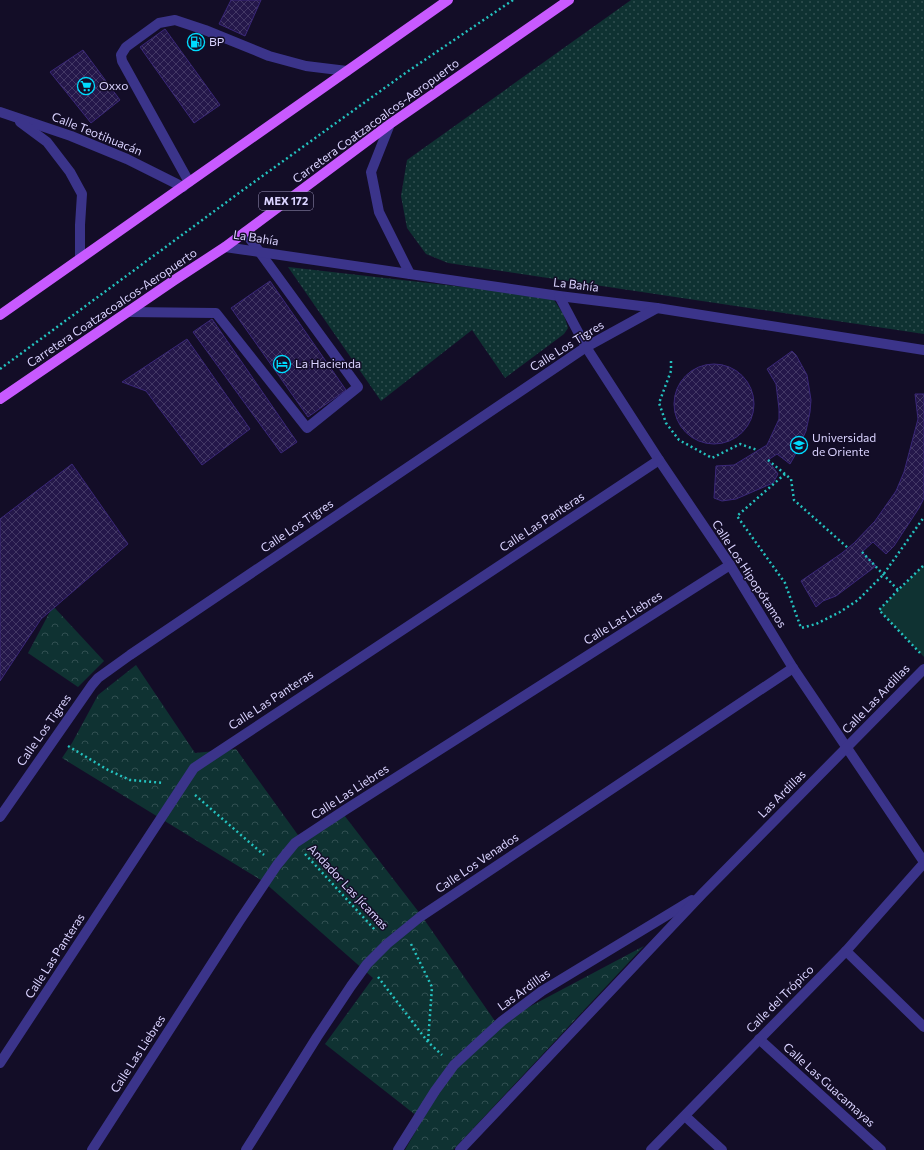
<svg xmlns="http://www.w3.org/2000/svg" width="924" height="1150" viewBox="0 0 924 1150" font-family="Commissioner,sans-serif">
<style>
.grass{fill:url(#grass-dots)}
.park{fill:url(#park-crowns)}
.garden{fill:#0f3232}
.building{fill:url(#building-cross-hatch);stroke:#3a2778}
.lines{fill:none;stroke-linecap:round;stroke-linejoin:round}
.path{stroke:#24c2bf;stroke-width:2.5;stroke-dasharray:2 3;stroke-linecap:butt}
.service{stroke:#3b348a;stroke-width:10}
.minor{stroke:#3b348a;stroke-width:10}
.primary{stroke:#c85aff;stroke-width:10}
.labels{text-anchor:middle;stroke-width:3;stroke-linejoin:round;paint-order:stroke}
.shield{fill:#130d27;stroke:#9e98be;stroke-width:1}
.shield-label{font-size:11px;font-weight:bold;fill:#dad3ff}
.poi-label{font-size:12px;fill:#dad3ff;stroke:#130d27;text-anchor:start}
.street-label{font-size:12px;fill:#dad3ff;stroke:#130d27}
</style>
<defs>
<pattern id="grass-dots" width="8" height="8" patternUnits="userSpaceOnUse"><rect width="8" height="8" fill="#0f3232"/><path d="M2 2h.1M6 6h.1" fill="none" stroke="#314f51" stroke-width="1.8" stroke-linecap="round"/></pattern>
<pattern id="park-crowns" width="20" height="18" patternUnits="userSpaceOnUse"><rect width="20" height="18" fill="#0f3232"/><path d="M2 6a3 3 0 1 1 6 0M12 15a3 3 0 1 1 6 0" fill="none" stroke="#314f51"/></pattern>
<pattern id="building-cross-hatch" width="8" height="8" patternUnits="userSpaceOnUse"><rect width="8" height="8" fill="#24174a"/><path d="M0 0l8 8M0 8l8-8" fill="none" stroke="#433865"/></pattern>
</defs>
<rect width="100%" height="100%" fill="#130d27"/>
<g class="grass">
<path d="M631 0H924V334L448 263 426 254 407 228 401 196 407 160Z"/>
<path d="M288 267 552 297 564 315 568 328 564 334 505 378 472 330 381 401Z"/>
</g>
<g class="park">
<path d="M53 606 104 661 78 687 28 653Z"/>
<path d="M136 665 195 753 236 749 303 842 344 815 421 915 497 1024 644 946 453 1150H405L422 1120 325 1044 373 978 264 882 62 758 72 743 98 695Z"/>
</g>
<path class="garden" d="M924 565V657L879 610Z"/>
<g class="building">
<path d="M231 0H261L245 36 219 24Z"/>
<path d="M165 29 220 105 194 123 140 47Z"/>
<path d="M83 50 120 100 91 123 50 72Z"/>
<path d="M270 281 346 390 308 417 231 308Z"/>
<path d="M212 319 297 442 281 453 193 332Z"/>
<path d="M187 339 250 429 202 465 146 391 122 382Z"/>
<path d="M792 351 796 355 807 375 811 400 810 412 806 431 794 457 790 464 777 454 768 460 778 474 773 483 736 499 722 501 714 498 716 466 734 465 767 445 779 419V409L776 384 767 369Z"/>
<circle cx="714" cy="404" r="40"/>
<path d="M915 394H924V498L919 508 894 546 886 554 873 542 862 552 876 566 836 596 823 601 816 607 801 581 842 553 854 543 875 521 896 491 904 472 918 419Z"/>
<path d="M72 464 128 544 41 619 0 681V519Z"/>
</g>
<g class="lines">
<g class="path">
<path d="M671 361V371L659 403 666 423 679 440 712 458 740 444 757 450"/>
<path d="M0 369 243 190 404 74 513 0"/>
<path d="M768 460 791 479 794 500 848 548"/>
<path d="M785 474 737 516 785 583 801 628 816 624 840 612 858 600 883 575 924 517"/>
<path d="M862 552 898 590 924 565"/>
<path d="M898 590 879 610 921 654"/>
<path d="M68 746 108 770 130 780 164 783"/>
<path d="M195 795 264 855"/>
<path d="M305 854 376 931"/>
<path d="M411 944 432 987 428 1042"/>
<path d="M378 977 428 1042 442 1055"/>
</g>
<g class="service">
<path d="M189 182 122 61 121 55 126 47 159 23 175 20 205 30 269 56 306 66 347 71"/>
<path d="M128 312 216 313 307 428 358 387 245 232"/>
</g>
<g class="minor">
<path d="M0 112 71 136 127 159 183 187"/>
<path d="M20 122 47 142 70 172 82 194 80 225V259"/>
<path d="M390 124 371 172 379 212 410 274"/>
<path d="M225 247 559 296 657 308 924 350"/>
<path d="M559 296 586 347 659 460 730 565 793 668 924 862"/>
<path d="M0 817 92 685 98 678 130 655 586 347 657 308"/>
<path d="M846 951 924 1027"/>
<path d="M759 1039 881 1150"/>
<path d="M0 1063 194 768 659 460"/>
<path d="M685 1116 722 1150"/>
<path d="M92 1150 240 920 277 865 295 843 345 810 730 565"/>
<path d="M246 1150 317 1037 351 986 367 964 387 944 420 917 793 668"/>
<path d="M398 1150 435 1091 454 1065 502 1021 542 991 692 900"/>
<path d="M460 1150 703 893 924 669"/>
<path d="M651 1150 846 951 924 863"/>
</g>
<g class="primary">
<path d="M0 315 448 0"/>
<path d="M0 399 173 281 225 247 390 124 569 0"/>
</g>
</g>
<defs>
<g id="fuel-ring" transform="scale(0.9)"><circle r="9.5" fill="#130d27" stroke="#00dbfe" stroke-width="1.5"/><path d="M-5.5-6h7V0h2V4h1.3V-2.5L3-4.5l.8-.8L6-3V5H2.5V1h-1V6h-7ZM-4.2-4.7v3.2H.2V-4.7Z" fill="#00dbfe"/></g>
<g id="supermarket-ring" transform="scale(0.9)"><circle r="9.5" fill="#130d27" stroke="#00dbfe" stroke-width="1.5"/><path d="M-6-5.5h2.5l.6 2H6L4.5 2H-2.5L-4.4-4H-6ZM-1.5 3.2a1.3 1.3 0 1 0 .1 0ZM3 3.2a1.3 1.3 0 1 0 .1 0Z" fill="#00dbfe"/></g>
<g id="hotel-ring" transform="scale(0.9)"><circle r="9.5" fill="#130d27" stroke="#00dbfe" stroke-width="1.5"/><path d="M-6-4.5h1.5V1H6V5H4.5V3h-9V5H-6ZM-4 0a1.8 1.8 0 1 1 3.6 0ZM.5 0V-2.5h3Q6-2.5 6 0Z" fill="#00dbfe"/></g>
<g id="university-ring" transform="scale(0.9)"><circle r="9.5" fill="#130d27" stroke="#00dbfe" stroke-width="1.5"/><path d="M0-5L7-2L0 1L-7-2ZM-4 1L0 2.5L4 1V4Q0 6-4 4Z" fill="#00dbfe"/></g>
</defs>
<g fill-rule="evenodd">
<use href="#fuel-ring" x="196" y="42"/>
<use href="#supermarket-ring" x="86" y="86"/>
<use href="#hotel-ring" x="282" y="364"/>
<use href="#university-ring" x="799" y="445"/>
</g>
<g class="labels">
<rect class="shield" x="259" y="192" width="54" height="18" rx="3"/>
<g class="shield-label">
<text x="286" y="205">MEX 172</text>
</g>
<g class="poi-label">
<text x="209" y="46">BP</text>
<text x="99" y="90">Oxxo</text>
<text x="295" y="368">La Hacienda</text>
<text x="812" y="442">Universidad<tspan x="812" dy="14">de Oriente</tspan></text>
</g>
<g class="street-label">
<text transform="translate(376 121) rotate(-36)" y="4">Carretera Coatzacoalcos-Aeropuerto</text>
<text transform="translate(97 134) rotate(22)" y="4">Calle Teotihuacán</text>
<text transform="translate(256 238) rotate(9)" y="4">La Bahía</text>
<text transform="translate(576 285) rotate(7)" y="4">La Bahía</text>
<text transform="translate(112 308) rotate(-34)" y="4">Carretera Coatzacoalcos-Aeropuerto</text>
<text transform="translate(567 346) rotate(-32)" y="4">Calle Los Tigres</text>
<text transform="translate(542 522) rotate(-33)" y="4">Calle Las Panteras</text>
<text transform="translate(297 526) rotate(-34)" y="4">Calle Los Tigres</text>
<text transform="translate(749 574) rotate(57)" y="4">Calle Los Hipopótamos</text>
<text transform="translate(623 618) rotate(-32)" y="4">Calle Las Liebres</text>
<text transform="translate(876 699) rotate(-46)" y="4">Calle Las Ardillas</text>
<text transform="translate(271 700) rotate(-33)" y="4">Calle Las Panteras</text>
<text transform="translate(44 730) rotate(-55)" y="4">Calle Los Tigres</text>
<text transform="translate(350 792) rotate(-33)" y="4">Calle Las Liebres</text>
<text transform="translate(782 794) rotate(-45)" y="4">Las Ardillas</text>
<text transform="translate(477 863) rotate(-34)" y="4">Calle Los Venados</text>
<text transform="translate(348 887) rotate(47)" y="4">Andador Las Jícamas</text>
<text transform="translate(55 956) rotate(-57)" y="4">Calle Las Panteras</text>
<text transform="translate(524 990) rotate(-36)" y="4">Las Ardillas</text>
<text transform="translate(780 999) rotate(-45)" y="4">Calle del Trópico</text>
<text transform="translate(138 1054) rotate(-57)" y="4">Calle Las Liebres</text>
<text transform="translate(829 1085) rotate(42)" y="4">Calle Las Guacamayas</text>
</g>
</g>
</svg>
